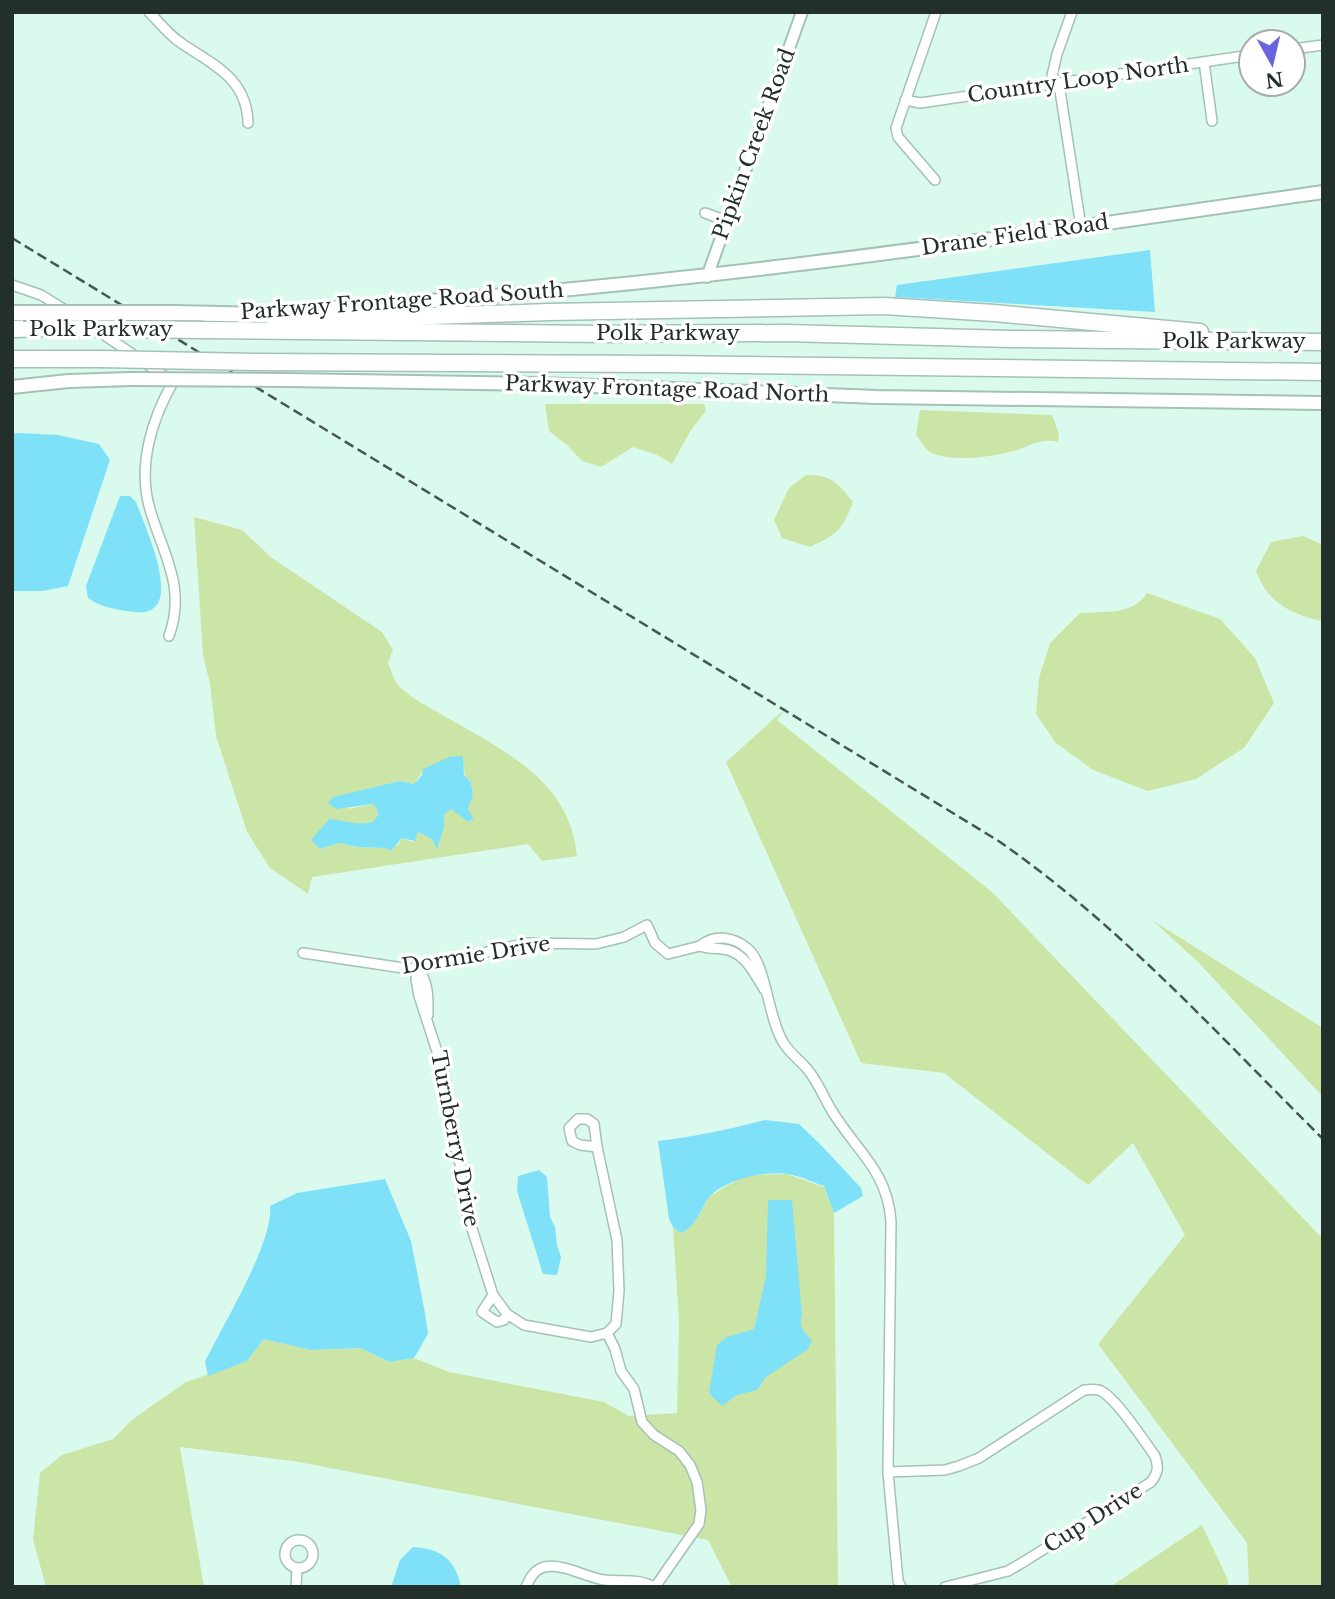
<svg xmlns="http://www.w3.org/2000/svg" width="1335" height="1599" viewBox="0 0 1335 1599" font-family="'Libre Baskerville',serif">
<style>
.green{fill:#cbe5a6;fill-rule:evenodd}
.water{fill:#7ee1f7}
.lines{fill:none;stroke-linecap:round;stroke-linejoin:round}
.minor-casing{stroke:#a4c1b6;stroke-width:12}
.tertiary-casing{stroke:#a4c1b6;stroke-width:14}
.secondary-casing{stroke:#a4c1b6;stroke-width:16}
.primary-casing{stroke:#a4c1b6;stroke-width:18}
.motorway-casing{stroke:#a4c1b6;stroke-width:19}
.minor{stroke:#fff;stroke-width:9}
.tertiary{stroke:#fff;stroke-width:10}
.secondary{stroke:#fff;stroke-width:12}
.primary{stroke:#fff;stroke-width:14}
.motorway{stroke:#fff;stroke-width:16}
.rail{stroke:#465650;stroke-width:2.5;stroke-dasharray:10 5;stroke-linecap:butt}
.secondary-bridge-casing{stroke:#a4c1b6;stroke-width:16;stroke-linecap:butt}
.primary-bridge-casing{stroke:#a4c1b6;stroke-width:18;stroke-linecap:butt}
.motorway-bridge-casing{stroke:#a4c1b6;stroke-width:19;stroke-linecap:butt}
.secondary-bridge{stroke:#fff;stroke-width:12}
.primary-bridge{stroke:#fff;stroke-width:14}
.motorway-bridge{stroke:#fff;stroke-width:16}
.labels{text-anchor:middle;stroke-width:7;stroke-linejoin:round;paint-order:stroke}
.street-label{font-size:21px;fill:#232f2b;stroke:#fff}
</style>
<rect width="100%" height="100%" fill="#dbfaee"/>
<g class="green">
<path d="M545 404H704L706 411 691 430 672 464 657 455 633 447 601 467 582 461 567 445 549 431Z"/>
<path d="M920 410 1052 415 1059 434 1058 442C1042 438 1032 445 1017 450 995 457 950 463 930 452 925 449 920 440 916 435Z"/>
<path d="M806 475C832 475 837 482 853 502 842 531 837 534 810 547L782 538 774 520 789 488Z"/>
<path d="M194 517 242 530 272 558 382 632 393 650 388 663C391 670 394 681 400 687 412 699 431 708 446 717 504 751 570 780 577 856L542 861 528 844 312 877 308 894 270 868 247 832 216 736 210 684 203 655ZM462 756 465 776 471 782 473 795 468 809 473 820 467 821 451 808 444 815V828L437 848 432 839 418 832 413 842 402 838 398 845 385 848 357 847 339 843 320 849 312 840 330 819 354 824 373 822 378 815 377 809 373 804 348 809 362 791 400 781 414 784 422 772Z"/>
<path d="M1303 536 1323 545V619L1321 621C1289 613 1268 603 1256 571L1271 542Z"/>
<path d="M1147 593 1220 619 1255 658 1274 703 1244 748 1196 779 1148 791 1093 770 1056 743 1036 714 1039 678 1050 643 1080 613C1105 611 1132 616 1147 593Z"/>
<path d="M788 706 777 720 992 892 1323 1239V1587H1249L1247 1543 1098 1344 1185 1235 1133 1143 1088 1185 944 1073 861 1063 726 762Z"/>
<path d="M1152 920 1323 1028V1097L1198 962Z"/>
<path d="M787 1174 824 1187 834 1213 838 1587H732L708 1540 293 1461 180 1447 204 1587H46L33 1539 40 1473 62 1455 113 1439 133 1419 186 1382 247 1361 264 1339 310 1350 360 1348 390 1362 414 1358 449 1372 604 1402 629 1416 677 1413 679 1322 673 1227 680 1233 696 1220 709 1197 723 1188 746 1175Z"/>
<path d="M1202 1525 1228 1580V1587H1110Z"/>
</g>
<g class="water">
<path d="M1150 250 1155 312 895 297 897 285Z"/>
<path d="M20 433 58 435 99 444 110 460 68 586 43 591H12V434Z"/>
<path d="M120 496H130L136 502C144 525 189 618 135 612 118 610 102 608 88 598L86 586Z"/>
<path d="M463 756 464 775 471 782 473 795 468 809 474 820 467 821 451 809 444 815V828L437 849 432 839 418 832 415 841 402 838 391 851 385 848 357 847 339 843 320 849 311 840 329 819C345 820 357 826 373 822L378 815 377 809 373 804 336 809 328 803 333 797 400 781 414 784 422 775 423 769 449 757Z"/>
<path d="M765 1120 799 1124 822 1146 861 1188 863 1196 834 1213 824 1186C812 1182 800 1176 788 1174 764 1170 721 1180 707 1200 699 1213 695 1228 680 1233L673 1227 669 1219 658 1141C694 1137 730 1129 765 1120Z"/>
<path d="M539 1170 547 1177 550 1217 555 1227 557 1245 561 1257 557 1275 543 1274 517 1191 518 1176Z"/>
<path d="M385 1179 411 1241 425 1313 428 1334 414 1358 390 1362 360 1348 310 1350 264 1339 247 1361 208 1376 205 1362C222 1326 274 1242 270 1206L297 1193Z"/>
<path d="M768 1200H792L802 1315C798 1326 804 1333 812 1340L808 1349 766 1377 757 1390 737 1395 722 1406 709 1393 717 1345 727 1337 754 1329 766 1276Z"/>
<path d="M413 1547C440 1549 455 1558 461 1587H391L400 1560Z"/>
</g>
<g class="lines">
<g class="minor-casing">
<g id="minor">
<path d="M149 12C159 22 169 35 181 43 214 65 247 79 248 123"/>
<path d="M1072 12 1057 54 1052 76 1059 84 1081 227"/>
<path d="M1293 49 1323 45"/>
<path d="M1204 62 1212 121"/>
<path d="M905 100 920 103 1251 55"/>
<path d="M935 180 898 137 896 128 936 12"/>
<path d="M705 213 727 221"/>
<path d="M12 285 41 295 67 311"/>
<path d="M97 330 173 382C152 419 138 464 149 506 162 553 187 586 169 636"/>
<path d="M303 953 410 969 528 943 596 944 624 937 647 925 655 943 668 954 700 946"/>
<path d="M418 968 416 979 419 996 444 1073 454 1143 461 1167V1194L493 1295 507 1314 524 1325 591 1337 607 1333 616 1324 619 1291 617 1240 597 1147"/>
<path d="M418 968C429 984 428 997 428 1015"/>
<path d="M764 989C754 973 744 951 723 949 715 948 708 949 700 946 715 934 733 936 748 949 766 964 768 1018 783 1042 789 1053 800 1060 808 1070 818 1082 824 1098 832 1111 857 1152 887 1170 891 1221L888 1472 898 1581 901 1587"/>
<path d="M578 1119H587L594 1124 597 1147 580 1145 572 1141 569 1128Z"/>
<path d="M493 1295 482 1312 497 1322 504 1320 507 1314"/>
<path d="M607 1333 615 1349 621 1371 634 1389 642 1422 654 1435 679 1451 690 1465 697 1482 701 1510 699 1524 655 1587"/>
<path d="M888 1472 945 1470 959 1466 979 1458 1084 1390C1089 1390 1096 1388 1101 1391 1117 1399 1144 1441 1155 1456 1159 1467 1158 1473 1151 1482L1025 1561 1008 1571 945 1587"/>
<circle cx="299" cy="1554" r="14"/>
<path d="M296 1587 297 1568"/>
<path d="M526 1587C530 1578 534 1570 544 1567 563 1563 585 1577 604 1580 622 1582 638 1578 654 1587"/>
</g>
</g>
<g class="tertiary-casing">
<path id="tertiary" d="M707 277 802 12"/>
</g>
<g class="secondary-casing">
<g id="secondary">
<path d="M270 315 287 310C634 293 979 242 1323 192"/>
<path d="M286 380 541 384 877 397 1323 403"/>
<path d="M12 387 69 381 131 379"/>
</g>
</g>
<g class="primary-casing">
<g id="primary">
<path d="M12 313H23"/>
<path d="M175 313 270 315"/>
</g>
</g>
<g class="motorway-casing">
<g id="motorway">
<path d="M270 315 280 318H374L549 312 884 306 994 313 1200 332"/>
<path d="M12 329 47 328"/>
<path d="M204 330 602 334 786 333 1011 339 1323 342"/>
<path d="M12 359H100"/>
<path d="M257 362 666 364 1323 372"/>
</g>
</g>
<use href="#minor" class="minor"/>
<use href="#tertiary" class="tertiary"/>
<use href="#secondary" class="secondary"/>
<use href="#primary" class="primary"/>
<use href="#motorway" class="motorway"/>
<path class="rail" d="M12 238 997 840C1119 924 1218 1035 1323 1139"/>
<g class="secondary-bridge-casing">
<path id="secondary-bridge" d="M131 379 286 380"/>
</g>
<g class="primary-bridge-casing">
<path id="primary-bridge" d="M23 313H175"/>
</g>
<g class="motorway-bridge-casing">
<g id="motorway-bridge">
<path d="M47 328 204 330"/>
<path d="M100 359 257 362"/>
</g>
</g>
<use href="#secondary-bridge" class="secondary-bridge"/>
<use href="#primary-bridge" class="primary-bridge"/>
<use href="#motorway-bridge" class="motorway-bridge"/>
</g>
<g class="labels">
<g class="street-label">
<text transform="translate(1078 80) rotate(-8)" y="7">Country Loop North</text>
<text transform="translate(754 144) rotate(-70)" y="7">Pipkin Creek Road</text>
<text transform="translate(1015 235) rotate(-8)" y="7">Drane Field Road</text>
<text transform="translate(402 301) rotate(-4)" y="7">Parkway Frontage Road South</text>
<text x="101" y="336">Polk Parkway</text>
<text x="668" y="340">Polk Parkway</text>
<text x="1234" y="348">Polk Parkway</text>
<text transform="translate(667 389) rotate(2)" y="7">Parkway Frontage Road North</text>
<text transform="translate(476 955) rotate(-9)" y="7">Dormie Drive</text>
<text transform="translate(455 1139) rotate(79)" y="7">Turnberry Drive</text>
<text transform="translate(1093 1518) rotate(-32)" y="7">Cup Drive</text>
</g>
</g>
<rect width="1335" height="1599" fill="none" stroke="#232f2b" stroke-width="28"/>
<g transform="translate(1272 63) rotate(172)"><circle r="33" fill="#ffffff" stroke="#a7acaa" stroke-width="2"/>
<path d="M0-5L12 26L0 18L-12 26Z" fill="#6964de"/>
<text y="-10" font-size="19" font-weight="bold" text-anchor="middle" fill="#232f2b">N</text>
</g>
</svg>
